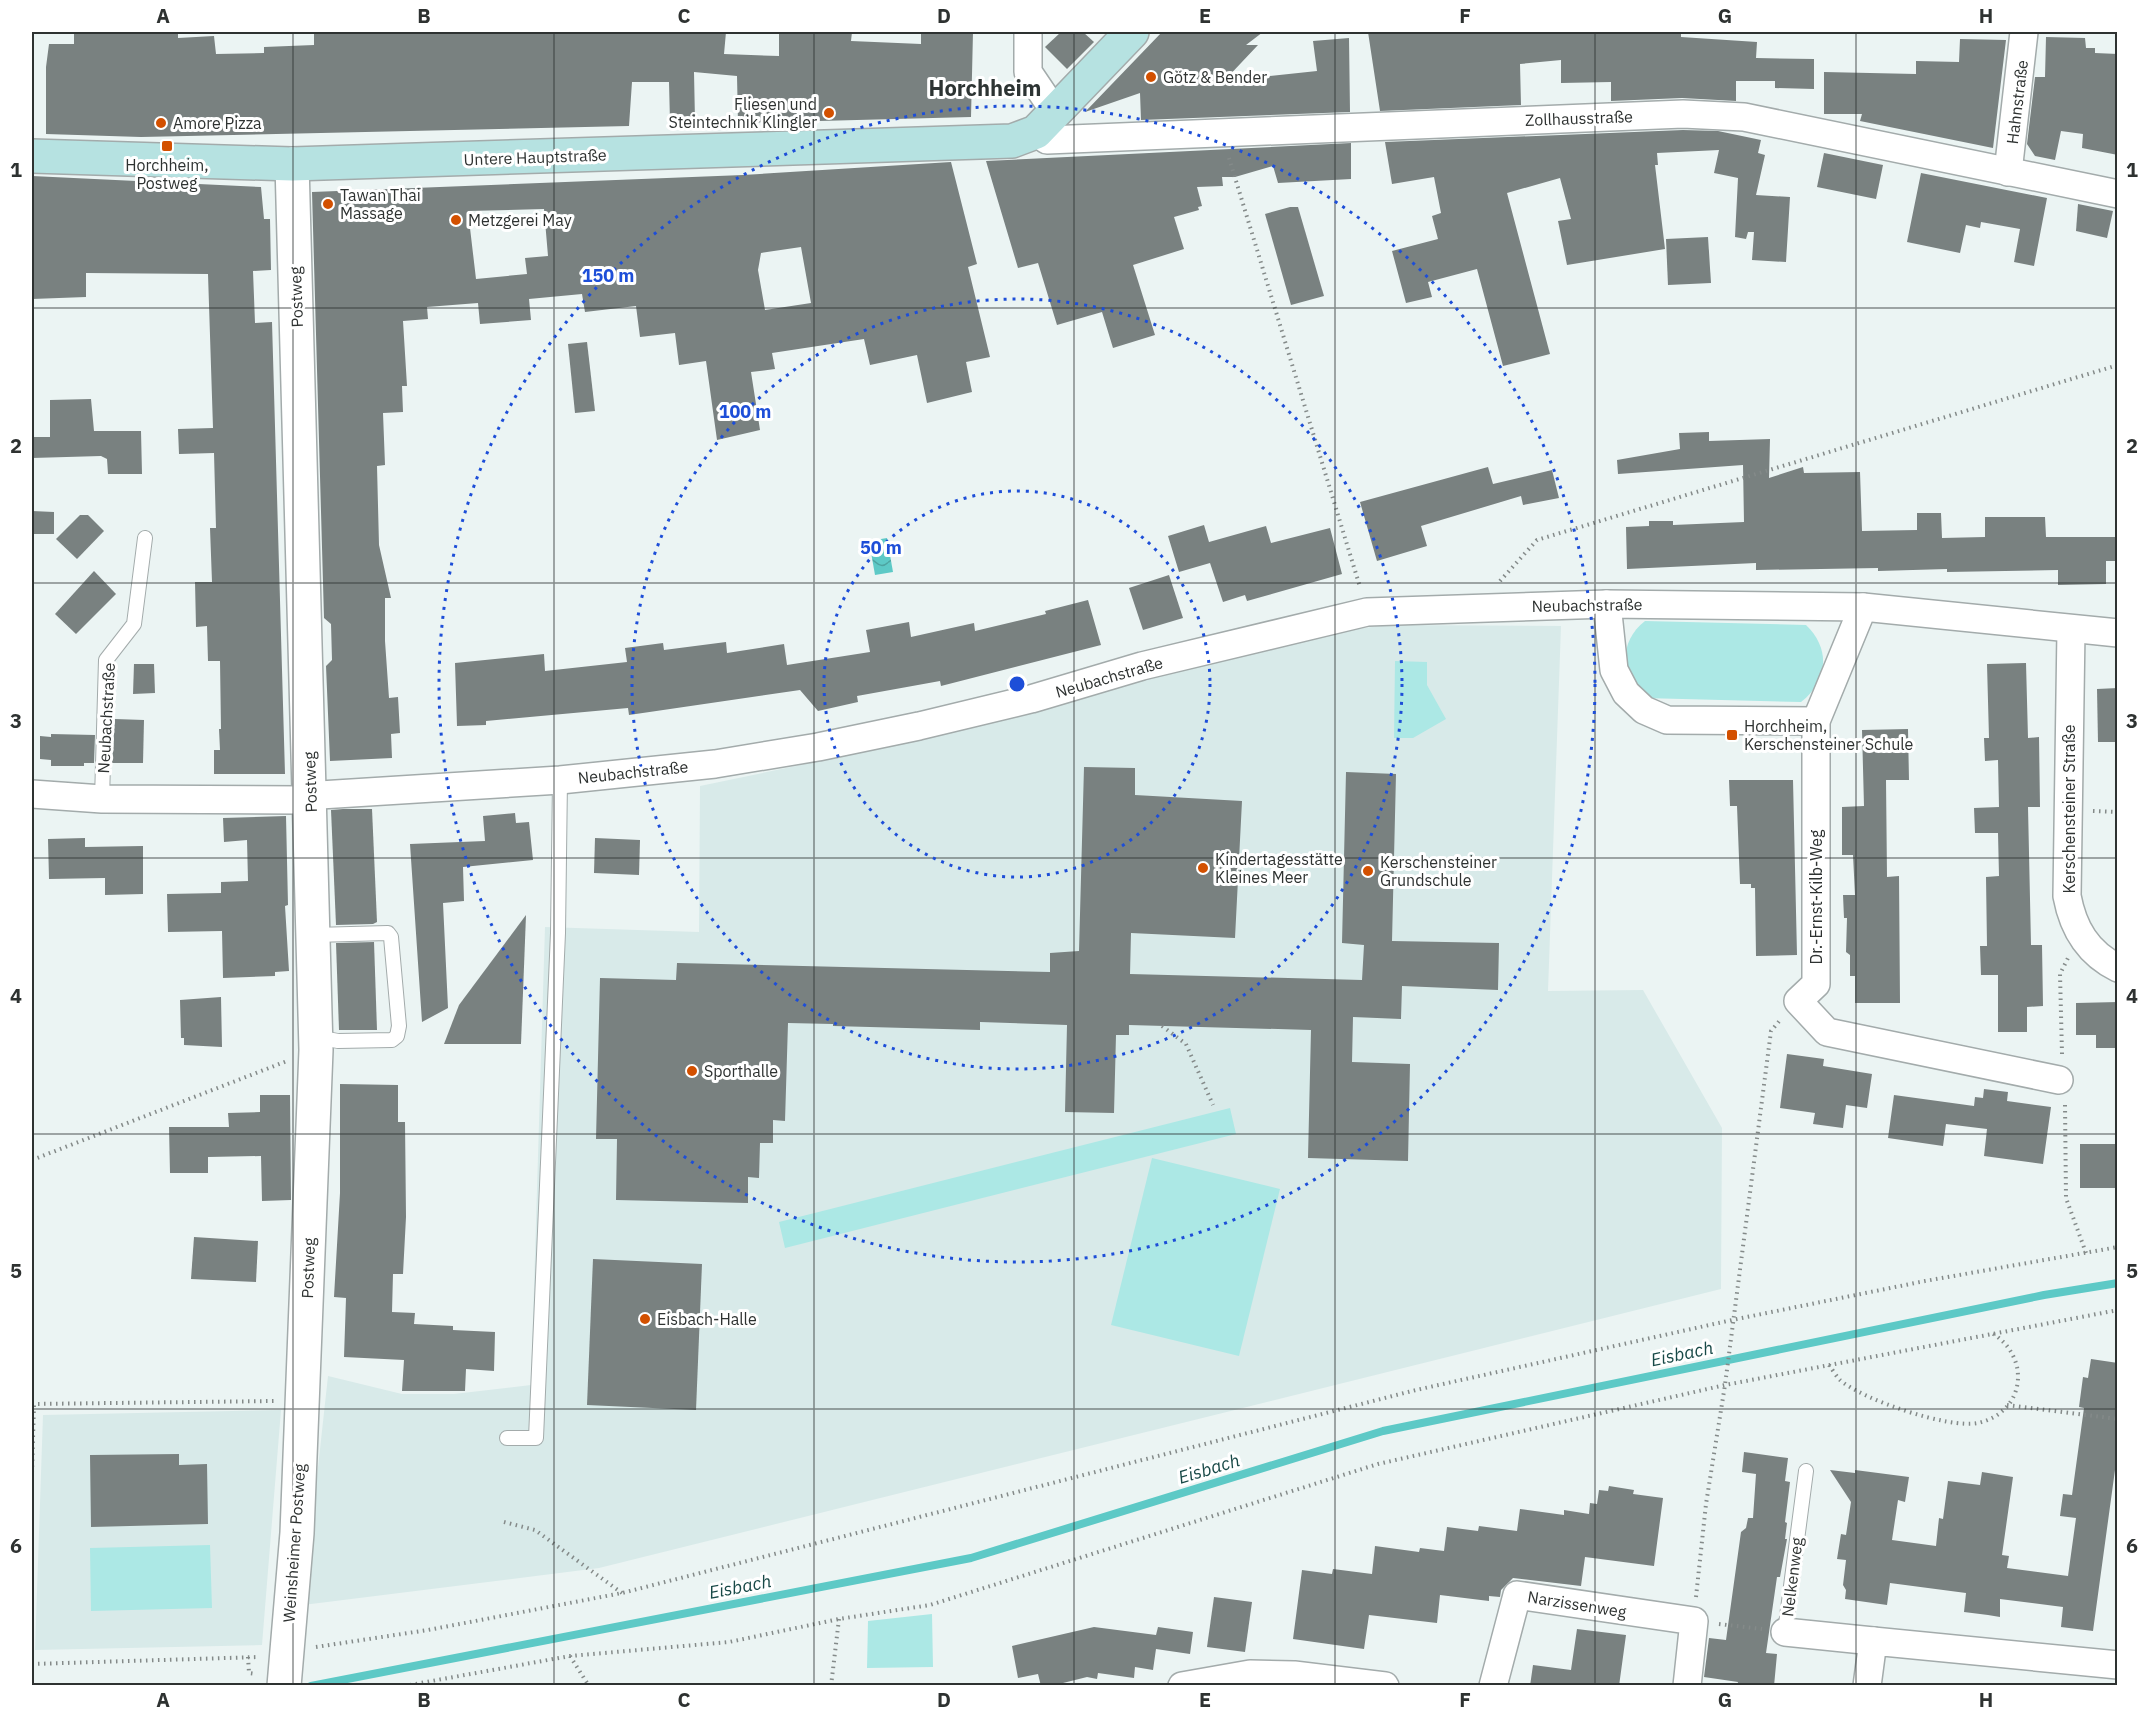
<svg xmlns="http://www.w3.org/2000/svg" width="2149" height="1717" viewBox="0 0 2149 1717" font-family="'IBM Plex Sans',sans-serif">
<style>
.built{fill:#d8eae9}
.green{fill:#ace8e5}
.water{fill:url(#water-waves)}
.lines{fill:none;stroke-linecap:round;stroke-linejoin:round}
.stream{stroke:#5dc9c6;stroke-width:8}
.building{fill:#798180;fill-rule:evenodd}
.service-casing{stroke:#a3abab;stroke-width:16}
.minor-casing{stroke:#a3abab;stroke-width:30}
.tertiary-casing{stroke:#a3abab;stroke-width:36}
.secondary-casing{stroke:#a3abab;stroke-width:36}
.path{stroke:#848a89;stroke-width:4;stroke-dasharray:1.5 4.5;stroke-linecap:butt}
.service{stroke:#fff;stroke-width:14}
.minor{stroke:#fff;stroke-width:27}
.tertiary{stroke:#fff;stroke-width:33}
.secondary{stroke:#b6e2e1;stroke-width:33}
.grid{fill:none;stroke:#2e3231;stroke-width:1.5;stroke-opacity:0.55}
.ring{fill:none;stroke:#1d4ed8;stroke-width:3;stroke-dasharray:3 6}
.poi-dot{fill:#d35000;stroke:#fff;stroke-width:2}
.labels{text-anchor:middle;stroke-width:6;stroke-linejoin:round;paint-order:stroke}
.poi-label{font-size:16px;fill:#2e3231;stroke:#fff;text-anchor:start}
.street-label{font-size:16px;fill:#2e3231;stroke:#fff}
.water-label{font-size:18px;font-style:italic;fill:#184947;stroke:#fff}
.district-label{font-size:22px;font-weight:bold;fill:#2d3433;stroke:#fff}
.centre{fill:#1d4ed8;stroke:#fff;stroke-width:3}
.ring-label{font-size:18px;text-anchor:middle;font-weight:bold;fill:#1d4ed8;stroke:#fff;stroke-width:6;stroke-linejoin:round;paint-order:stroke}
.neatline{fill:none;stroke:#2e3231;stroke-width:2}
.grid-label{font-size:20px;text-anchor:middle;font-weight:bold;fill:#2e3231}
</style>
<defs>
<pattern id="water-waves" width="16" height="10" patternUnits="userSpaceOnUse" patternTransform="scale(1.5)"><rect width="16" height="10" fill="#5dc9c6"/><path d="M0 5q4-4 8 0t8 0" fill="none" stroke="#4da4a1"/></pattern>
</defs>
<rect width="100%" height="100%" fill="#ebf4f3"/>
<g class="built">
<path d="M1386 625 1561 626 1548 991 1643 990 1722 1128 1721 1289 599 1568 303 1605 328 1376 402 1394H454L531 1385 545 927 699 932 700 786 930 738 1253 644Z"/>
<path d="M281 1410 262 1645 35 1650 43 1415Z"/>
</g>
<g class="green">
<path d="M1645 621 1806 625C1831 649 1828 681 1801 702L1643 698C1619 676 1619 641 1645 621Z"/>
<path d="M1395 661 1427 662V685L1446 719 1413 738H1394Z"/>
<path d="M1230 1108 1236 1134 785 1248 779 1222Z"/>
<path d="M1152 1158 1280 1189 1239 1356 1111 1325Z"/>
<path d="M210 1545 212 1608 91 1611 90 1548Z"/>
<path d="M932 1614 933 1667 867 1668 868 1621Z"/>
</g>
<path class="water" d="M887 538 893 572 875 575 869 541Z"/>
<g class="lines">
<path class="stream" d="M311 1686 971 1558 1383 1431 2044 1295 2118 1283"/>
</g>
<g class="building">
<path d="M74 32H178V38L214 36 216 54 264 53V47L314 45V32H726L724 54 779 56V32H852L851 41 921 44V32H973L971 117 738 123 737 76 694 72 695 121 670 122 669 82H632L629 126 141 137 46 134V67L49 44H74Z"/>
<path d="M1061 32H1083L1094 42 1067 69 1045 47Z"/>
<path d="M1162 32H1263L1246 45H1258L1224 81 1317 71 1313 41 1349 38 1350 112 1141 120 1140 93 1085 112Z"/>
<path d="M1368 32H1681V37L1757 42 1756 58 1814 59V89L1775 88V81H1736V101L1682 98 1611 101V82L1561 83V60L1520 64 1521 105 1380 111Z"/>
<path d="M2046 37 2085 38 2086 48H2095V53L2118 54V155L2082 148 2083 134 2061 131 2055 160 2035 156 2027 144 2035 77H2045Z"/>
<path d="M1960 39 2006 40 1993 148 1860 121 1862 114H1824V72L1916 74V61L1959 62Z"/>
<path d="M1683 130 1718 131 1761 140 1758 153 1765 155 1756 195 1790 197 1786 262 1752 260 1754 232H1748L1746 239 1735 237 1738 178 1714 173 1719 150 1657 153 1658 165H1655L1665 249 1567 265 1558 221 1571 219 1560 178 1507 193 1550 354 1503 366 1477 269 1428 282 1432 297 1406 303 1392 251 1438 239 1432 216 1441 213 1434 177 1392 184 1385 142Z"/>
<path d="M1351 143V179L1278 183 1273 166 1235 177H1222L1223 186 1197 187 1202 206 1198 207 1199 210 1174 217 1184 249 1133 265 1155 335 1113 348 1102 312 1057 325 1038 263 1018 268 986 161Z"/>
<path d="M1824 153 1883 165 1876 199 1817 187Z"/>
<path d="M951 162 977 264 968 267 990 357 966 362 972 392 927 403 917 355 870 365 864 339 772 353 775 369 751 372 760 430 717 440 706 361 679 365 675 333 640 337 636 306 585 312 582 294 529 299 531 320 480 324 478 303 427 307 428 319 403 321 407 386H402L403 412 383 413 385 465 377 466 379 545 391 598H385V641L389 698 398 697 400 733 391 734 392 758 330 761 326 666 332 660 331 624 324 618 312 192 743 175ZM544 209 548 256 525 258 527 274 476 279 468 211ZM801 247 811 303 765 310 758 270 761 253Z"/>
<path d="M1921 173 2047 198 2034 266 2014 262 2020 229 1981 222 1980 228 1966 225 1960 253 1907 242Z"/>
<path d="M32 176 261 187 264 219H270L271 270 253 271 255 323 272 322 285 774H214V750H220L219 729H221L220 661H208L207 626 196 627 195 582H212L210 528H216L214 453 179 454 178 429 213 428 208 274 86 273V297L32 299Z"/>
<path d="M2078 204 2113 211 2107 238 2076 231Z"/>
<path d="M1290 207H1298L1324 296 1291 305 1265 214Z"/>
<path d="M1708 237 1711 283 1668 285 1666 239Z"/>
<path d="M587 342 595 411 575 413 568 344Z"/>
<path d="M91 399 94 431H141L142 474H108L107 459 101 456 32 458V437H50V400Z"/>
<path d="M1709 432V441L1770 439 1769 478 1803 467 1804 473 1860 472 1862 531 1917 530V513H1941L1942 538 1985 537V517H2045L2046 537H2118V561H2106V584L2058 585V570L1947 572V569L1878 571V568L1756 570V563L1627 569 1626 527 1649 526V521H1673V525L1744 522 1743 465 1618 474 1617 460 1680 449 1679 433Z"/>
<path d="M1488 467 1493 484 1552 470 1559 498 1523 505 1521 496 1421 526 1427 546 1377 561 1360 502Z"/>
<path d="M32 511 54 512V534H32Z"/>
<path d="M80 515H88L104 531 77 559 56 539Z"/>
<path d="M1204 525 1209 542 1266 526 1271 543 1330 528 1342 574 1247 601 1245 595 1223 602 1210 563 1179 572 1168 536Z"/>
<path d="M94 571 116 594 76 634 55 614Z"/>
<path d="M1169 575 1183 618 1143 630 1129 588Z"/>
<path d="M1088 600 1101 645 941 686 940 681 857 696 858 702 818 711 800 690 629 715 628 708 486 721V725L457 726 455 663 544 654 545 671 627 662 625 648 663 643 664 650 726 642 727 653 784 644 787 665 870 652 866 630 909 622 911 637 974 623 975 631 1046 614 1045 611Z"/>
<path d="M2026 663 2028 738 2039 737 2040 807H2028L2031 945H2042L2043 1006 2027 1007V1032H1998V975H1981L1980 946H1987L1986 877 1999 876 1998 833H1975L1974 808 1999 807 1998 760 1985 761 1984 738H1989L1987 664Z"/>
<path d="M134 664H154L155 693 133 694Z"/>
<path d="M2118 688V742H2098L2097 689Z"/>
<path d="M115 719 144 720 143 763H112Z"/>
<path d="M1908 729 1909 780H1886L1887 877 1899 876 1900 1003H1855V976H1850V955L1846 952 1847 918H1844L1843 895H1855L1853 855H1842V807L1864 806 1862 730Z"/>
<path d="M51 734 95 735 94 763H84V766H51V760L40 759V736L51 737Z"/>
<path d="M1084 767 1135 768V795L1242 801 1235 938 1131 933 1130 974 1362 980 1364 945 1342 943 1346 772 1396 774 1392 941 1499 943 1498 990 1402 986 1401 1019 1353 1017 1352 1062 1410 1064 1408 1161 1308 1158 1311 1030 1129 1025V1035H1116L1114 1113 1065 1112 1067 1025 980 1022V1030L833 1026V1024L788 1023 785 1121 773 1120V1143H760L759 1178 748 1177V1203L616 1200 617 1139H596L600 978 676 980 677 963 1050 972V953L1079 951Z"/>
<path d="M1729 780H1793L1797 955 1756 956 1755 888H1751V884H1740L1737 806H1730Z"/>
<path d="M343 809H372L377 922 373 924 336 925 331 810Z"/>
<path d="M515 813 516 823 529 822 533 860 463 867 464 901 443 903 448 1008 422 1022 410 844 485 841 483 816Z"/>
<path d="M286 816 288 905 285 906 289 971 275 972V976L223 978 222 931 168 932 167 894 221 893V882L248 881 247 840 224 842 223 818Z"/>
<path d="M85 838V847L143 846V894L105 895V878L49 879 48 839Z"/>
<path d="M595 838 640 840 639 875 594 873Z"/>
<path d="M526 915 521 1044H444L459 1005Z"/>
<path d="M374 942 377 1030H339L336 943Z"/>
<path d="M221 997 222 1047 184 1045V1038H181L180 1000Z"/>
<path d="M2118 1002V1048H2096V1035H2076V1003Z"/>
<path d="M1787 1054 1824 1059 1823 1066 1872 1074 1867 1108 1846 1105 1843 1128 1813 1124 1815 1113 1780 1108Z"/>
<path d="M340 1084 398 1085V1122H405L406 1217 403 1274H393L392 1312 415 1313 414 1324 453 1326V1330L495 1332 494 1371 466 1369 465 1391H402L404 1360 344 1357 346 1298 334 1297 340 1193Z"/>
<path d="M1984 1089 2008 1092 2007 1101 2051 1107 2043 1164 1984 1156 1987 1129 1946 1124 1943 1146 1888 1138 1894 1095 1974 1106 1975 1097 1983 1098Z"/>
<path d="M260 1095H290L291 1200 262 1201 261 1156 208 1157V1173H170L169 1127H229L228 1113 260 1112Z"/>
<rect x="2080" y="1144" width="38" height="44"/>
<path d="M194 1237 258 1241 256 1282 191 1279Z"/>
<path d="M593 1259 702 1264 696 1410 587 1405Z"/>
<path d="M2091 1359 2118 1363V1448L2093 1631 2061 1627 2063 1607 2000 1599V1617L1988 1615 1964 1612 1966 1593 1890 1583 1887 1605 1845 1599 1846 1590 1843 1585 1846 1560 1837 1559 1841 1534 1846 1535 1851 1502 1830 1470 1855 1473V1470L1909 1477 1905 1502 1898 1500 1892 1540 1936 1546 1939 1518 1943 1519 1948 1481 1980 1485 1982 1472 2013 1477 2002 1555 2009 1556 2007 1568 2068 1576 2076 1518 2060 1516 2063 1494 2072 1495 2084 1408 2079 1407 2083 1377 2088 1378Z"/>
<path d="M1744 1452 1788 1458 1785 1481 1790 1482 1785 1522 1787 1523 1785 1539H1787L1780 1577H1777L1766 1653 1777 1654 1774 1686H1737L1738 1682 1704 1677 1709 1638 1726 1640 1741 1532 1746 1528 1748 1518H1753L1756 1474 1742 1472Z"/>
<path d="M179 1454V1465L207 1464 208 1524 91 1527 90 1455Z"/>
<path d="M1609 1486 1634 1490 1633 1494 1663 1498 1654 1566 1585 1557 1581 1586 1513 1578 1501 1590 1500 1597 1489 1596V1601L1440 1595 1437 1623 1369 1615 1364 1649 1293 1639 1302 1570 1332 1574 1333 1569 1372 1574 1375 1546 1419 1552 1420 1548 1444 1551 1447 1527 1478 1531 1479 1526 1517 1531 1520 1509 1564 1515V1510L1589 1514 1590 1503 1597 1504 1599 1490 1608 1491Z"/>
<path d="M1214 1597 1252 1602 1245 1652 1207 1647Z"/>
<path d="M1094 1627 1156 1635 1158 1627 1193 1632 1190 1654 1156 1649 1153 1670 1135 1667 1134 1678 1098 1673 1097 1679 1087 1677 1051 1686H1041L1038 1674 1018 1678 1012 1646Z"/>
<path d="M1577 1629 1626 1635 1619 1686H1530L1533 1665 1571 1670Z"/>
</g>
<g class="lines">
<g class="service-casing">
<g id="service">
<path d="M102 799 106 660 134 624 145 538"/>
<path d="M314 935 388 933 391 937 399 1026 397 1036 392 1040 338 1041 316 1037"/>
<path d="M507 1438H536L558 933 560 780"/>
<path d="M1785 1632 1806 1471"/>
</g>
</g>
<g class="minor-casing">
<g id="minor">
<path d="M1028 32V72L1055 112"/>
<path d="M1036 132 1047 140 1683 114 1744 117 2118 194"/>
<path d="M2008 172 2024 32"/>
<path d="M1607 604 1614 670 1626 693 1644 710 1667 720 1816 721"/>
<path d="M1863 607 1816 721V984L1798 1001 1827 1032 2059 1080"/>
<path d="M2071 630 2067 896C2073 928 2087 953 2118 968"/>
<path d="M32 794 102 799 301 800 320 795 560 780 715 764 818 747 919 726 1031 699 1142 666 1367 612 1607 604 1863 607 2118 633"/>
<path d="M1785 1632 1873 1641"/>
<path d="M1182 1686 1250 1674 1294 1675 1385 1686"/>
<path d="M1493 1686 1517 1595 1694 1621 1687 1686"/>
<path d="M1867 1686 1873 1641 2118 1665"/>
</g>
</g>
<g class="tertiary-casing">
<path id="tertiary" d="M284 1686 297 1533 316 1050 292 164"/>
</g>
<g class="secondary-casing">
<path id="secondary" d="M32 156 292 164 1012 141 1036 132 1132 32"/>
</g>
<g class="path">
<path d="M1229 158 1360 587"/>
<path d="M1500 581 1537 540 2118 365"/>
<path d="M2093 811 2118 812"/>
<path d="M1162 1026 1186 1044 1213 1105"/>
<path d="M2062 1054 2060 974 2068 958"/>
<path d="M2065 1105 2066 1198 2086 1253"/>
<path d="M32 1160 287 1061"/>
<path d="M1829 1365C1832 1369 1836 1376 1840 1380 1863 1400 1949 1429 1978 1423 2026 1412 2031 1357 1992 1333"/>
<path d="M32 1404 275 1401"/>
<path d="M2007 1405 2118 1419"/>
<path d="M32 1473 34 1404"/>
<path d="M504 1522 535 1530 622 1593"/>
<path d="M1696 1597 1706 1504 1725 1385 1771 1031 1781 1019"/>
<path d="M1719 1624 1762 1629"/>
<path d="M316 1647 428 1630 622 1593 1416 1390 1732 1320 1925 1281 2118 1247"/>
<path d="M570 1656 589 1686"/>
<path d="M248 1657 249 1673 256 1674"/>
<path d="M32 1664 259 1657"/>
<path d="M404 1686 570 1656 729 1642 839 1619 930 1605 1378 1464 1725 1385 2118 1310"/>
<path d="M831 1686 839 1619"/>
</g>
<use href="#service" class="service"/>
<use href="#minor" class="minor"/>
<use href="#tertiary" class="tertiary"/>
<use href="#secondary" class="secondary"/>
</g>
<path class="grid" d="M293 32V1686M554 32V1686M814 32V1686M1074 32V1686M1335 32V1686M1595 32V1686M1856 32V1686M32 308H2118M32 583H2118M32 858H2118M32 1134H2118M32 1409H2118"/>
<g class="ring">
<circle cx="1017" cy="684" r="193"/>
<circle cx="1017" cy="684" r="385"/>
<circle cx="1017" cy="684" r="578"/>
</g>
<g class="poi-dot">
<circle cx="1151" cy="77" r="6"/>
<circle cx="829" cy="113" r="6"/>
<circle cx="161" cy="123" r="6"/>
<rect x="161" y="140" width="12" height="12" rx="3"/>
<circle cx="328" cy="204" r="6"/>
<circle cx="456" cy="220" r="6"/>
<rect x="1726" y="729" width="12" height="12" rx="3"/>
<circle cx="1203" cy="868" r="6"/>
<circle cx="1368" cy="871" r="6"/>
<circle cx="692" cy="1071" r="6"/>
<circle cx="645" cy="1319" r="6"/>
</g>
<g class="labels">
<g class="poi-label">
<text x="1163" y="83">Götz &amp; Bender</text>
<text x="817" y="110" text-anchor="end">Fliesen und<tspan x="817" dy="18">Steintechnik Klingler</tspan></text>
<text x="173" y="129">Amore Pizza</text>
<text x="167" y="171" text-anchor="middle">Horchheim,<tspan x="167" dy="18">Postweg</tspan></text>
<text x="340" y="201">Tawan Thai<tspan x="340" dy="18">Massage</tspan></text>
<text x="468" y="226">Metzgerei May</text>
<text x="1744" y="732">Horchheim,<tspan x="1744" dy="18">Kerschensteiner Schule</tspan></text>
<text x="1215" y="865">Kindertagesstätte<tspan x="1215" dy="18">Kleines Meer</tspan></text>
<text x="1380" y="868">Kerschensteiner<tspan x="1380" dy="18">Grundschule</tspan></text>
<text x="704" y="1077">Sporthalle</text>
<text x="657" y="1325">Eisbach-Halle</text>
</g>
<g class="street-label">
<text transform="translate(2017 102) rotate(-83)" y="6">Hahnstraße</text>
<text transform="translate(1579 118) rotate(-2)" y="6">Zollhausstraße</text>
<text transform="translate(535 157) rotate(-2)" y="6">Untere Hauptstraße</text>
<text transform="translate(296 297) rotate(-92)" y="6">Postweg</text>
<text transform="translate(1587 605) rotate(-1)" y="6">Neubachstraße</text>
<text transform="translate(1109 677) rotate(-16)" y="6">Neubachstraße</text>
<text transform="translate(106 718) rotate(-87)" y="6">Neubachstraße</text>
<text transform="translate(633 772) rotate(-6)" y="6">Neubachstraße</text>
<text transform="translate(310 782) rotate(-92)" y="6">Postweg</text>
<text transform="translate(2069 809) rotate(-90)" y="6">Kerschensteiner Straße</text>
<text transform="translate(1816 897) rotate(-90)" y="6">Dr.-Ernst-Kilb-Weg</text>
<text transform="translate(308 1268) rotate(-88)" y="6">Postweg</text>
<text transform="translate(294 1543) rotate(-86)" y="6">Weinsheimer Postweg</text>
<text transform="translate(1792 1577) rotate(-83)" y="6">Nelkenweg</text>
<text transform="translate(1577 1604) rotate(9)" y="6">Narzissenweg</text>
</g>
<g class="water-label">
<text transform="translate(1682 1354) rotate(-12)" y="6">Eisbach</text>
<text transform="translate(1209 1469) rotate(-17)" y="6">Eisbach</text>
<text transform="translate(740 1587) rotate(-11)" y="6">Eisbach</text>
</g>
<g class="district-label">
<text x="985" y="96">Horchheim</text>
</g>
</g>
<circle cx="1017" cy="684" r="9" class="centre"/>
<g class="ring-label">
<text x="608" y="282">150 m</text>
<text x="745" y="418">100 m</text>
<text x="881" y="554">50 m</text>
</g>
<rect width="2149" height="1717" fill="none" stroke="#ffffff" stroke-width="66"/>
<rect x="33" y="33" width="2083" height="1651" class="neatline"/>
<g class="grid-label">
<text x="163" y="23">A</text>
<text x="424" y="23">B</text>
<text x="684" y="23">C</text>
<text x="944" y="23">D</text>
<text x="1205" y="23">E</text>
<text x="1465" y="23">F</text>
<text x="1725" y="23">G</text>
<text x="1986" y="23">H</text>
<text x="16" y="177">1</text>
<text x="2132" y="177">1</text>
<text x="16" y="453">2</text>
<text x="2132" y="453">2</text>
<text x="16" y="728">3</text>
<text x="2132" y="728">3</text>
<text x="16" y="1003">4</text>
<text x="2132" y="1003">4</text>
<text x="16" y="1278">5</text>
<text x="2132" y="1278">5</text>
<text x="16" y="1553">6</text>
<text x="2132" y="1553">6</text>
<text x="163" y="1707">A</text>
<text x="424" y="1707">B</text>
<text x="684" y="1707">C</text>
<text x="944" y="1707">D</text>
<text x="1205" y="1707">E</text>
<text x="1465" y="1707">F</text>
<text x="1725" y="1707">G</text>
<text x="1986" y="1707">H</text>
</g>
</svg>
